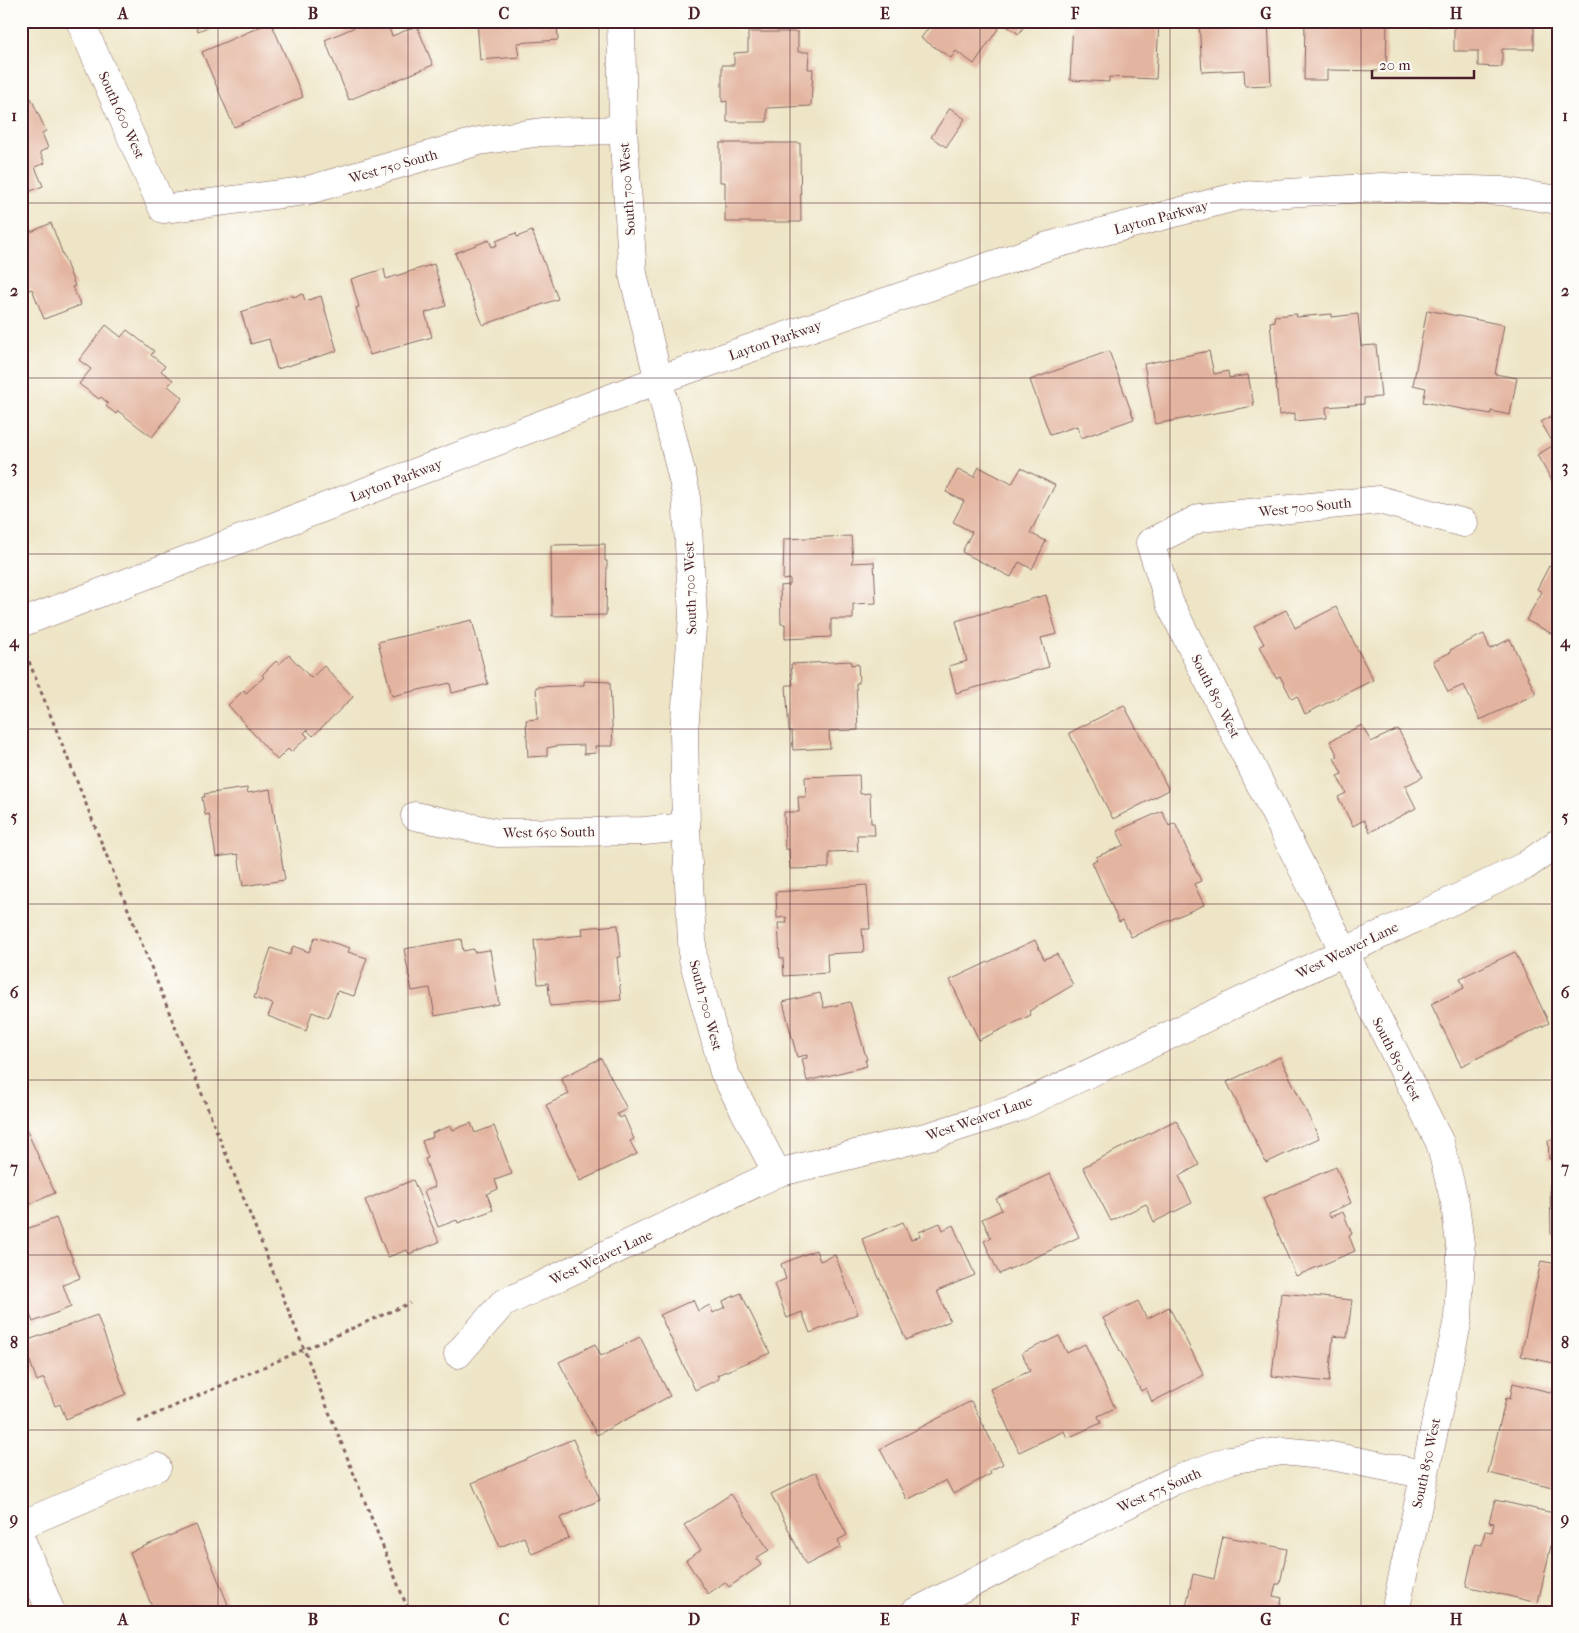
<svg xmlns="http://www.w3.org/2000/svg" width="1579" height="1633" viewBox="0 0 1579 1633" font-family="'IM FELL French Canon',serif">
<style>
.building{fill:#e3b49f}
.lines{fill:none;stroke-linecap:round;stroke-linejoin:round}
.minor-casing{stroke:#836461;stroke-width:29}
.major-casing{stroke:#836461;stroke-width:29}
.path{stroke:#836461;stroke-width:3;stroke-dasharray:4 4;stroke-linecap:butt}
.minor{stroke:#fff;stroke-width:28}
.major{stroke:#fff;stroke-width:28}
.grid{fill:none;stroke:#4a1f2b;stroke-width:1;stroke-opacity:0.55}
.labels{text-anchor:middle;stroke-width:4.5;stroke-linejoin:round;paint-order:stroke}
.street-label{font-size:14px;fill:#4a1f2b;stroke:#fdfcf7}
.neatline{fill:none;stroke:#4a1f2b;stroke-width:2}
.grid-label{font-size:16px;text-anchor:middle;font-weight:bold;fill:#4a1f2b}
</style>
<rect width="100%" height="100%" fill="#fdfcf7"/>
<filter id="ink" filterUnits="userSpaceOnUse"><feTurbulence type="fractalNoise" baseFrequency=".02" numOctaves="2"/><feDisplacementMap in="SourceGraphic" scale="10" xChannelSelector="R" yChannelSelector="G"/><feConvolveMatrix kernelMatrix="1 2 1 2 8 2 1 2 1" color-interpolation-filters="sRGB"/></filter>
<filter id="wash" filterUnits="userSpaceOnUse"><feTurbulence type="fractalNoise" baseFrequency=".0096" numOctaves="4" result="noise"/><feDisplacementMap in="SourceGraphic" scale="20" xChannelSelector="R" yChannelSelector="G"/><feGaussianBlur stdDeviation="1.12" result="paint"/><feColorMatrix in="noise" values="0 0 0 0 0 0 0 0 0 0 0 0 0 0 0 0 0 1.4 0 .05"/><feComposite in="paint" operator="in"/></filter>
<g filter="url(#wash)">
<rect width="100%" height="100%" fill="#eee5c6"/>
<g id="blocks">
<g class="building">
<path d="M194 21H223L198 31Z"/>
<path d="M369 21H386L392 36 417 26 433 65 349 100 325 40Z"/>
<path d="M477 21H557L558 40 517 43 519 57 480 60Z"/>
<path d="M923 21H1027L1019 34 1002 23 974 64 956 51 951 58 921 38 930 26Z"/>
<path d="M1073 21H1159L1156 79 1109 77V82L1070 80Z"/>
<path d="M1199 21H1268L1271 85 1245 86 1244 70 1202 72Z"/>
<path d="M1305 21H1387L1386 71 1327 70V80H1304Z"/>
<path d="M1428 21H1534V49H1502V67L1478 66V51H1454V26H1428Z"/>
<path d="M271 22 303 97 234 127 202 52Z"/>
<path d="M748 32H798V52H809L808 69H813L811 106 767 108V122H727V101L722 102V65H734V53L748 52Z"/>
<path d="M31 98 46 131 42 133 48 148 40 152 45 163 35 167 43 186 21 195V102Z"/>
<path d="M950 108 965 119 946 147 931 137Z"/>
<path d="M720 143H800L801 222H725V182H720Z"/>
<path d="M51 223 75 286 72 287 81 305 44 319 32 289 21 293V227L28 224 31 232Z"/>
<path d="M532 231 558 299 483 325 455 253 489 240 492 247 497 245 496 241 516 233 517 237Z"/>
<path d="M434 264 446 306 425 313 432 337 370 355 356 308 359 307 351 279 384 269 386 279Z"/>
<path d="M303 294 305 301 321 296 337 351 277 369 269 339 251 344 241 312 292 295 293 297Z"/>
<path d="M1427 310 1504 325 1495 374 1517 378 1510 415 1491 411V414L1423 402 1426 388 1413 385Z"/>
<path d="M1297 314 1296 317 1332 314V317L1358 314 1361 346 1376 345 1381 397 1364 398V404L1326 407 1327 418 1295 421V413L1279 415 1270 322 1275 321 1274 316Z"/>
<path d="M106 325 121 337 127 330 154 351 151 355 165 366 161 371 173 380 168 386 183 398 152 437 118 411 116 414 106 406 108 403 101 397 99 399 79 384 91 369 79 360Z"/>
<path d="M1109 351 1134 419 1081 438 1077 426 1050 435 1030 380Z"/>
<path d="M1209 351 1214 374 1228 371 1229 378 1248 375 1254 406 1155 424 1144 364Z"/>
<path d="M1558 412V491L1537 455 1554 445 1541 422Z"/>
<path d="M979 467 1012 484 1021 468 1055 485 1030 533 1046 541 1032 569 1019 562 1011 577 962 552 972 532 953 522 964 501 946 492 958 469 974 477Z"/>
<path d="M851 536 853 559 851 563 874 562 876 603 853 604V619H831V637L785 639V624H781L780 586 790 585V579L783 580 784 539Z"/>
<path d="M605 544V561H607L606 615 552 616 551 545Z"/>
<path d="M1558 559V637L1526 620 1542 592 1537 589 1549 566 1553 568Z"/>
<path d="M1046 595 1057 634 1041 638 1049 667 956 693 949 666 967 661 956 621Z"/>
<path d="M1336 607 1373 680 1305 714 1297 696 1292 699 1280 676 1276 678 1260 646 1264 644 1254 626 1286 610 1295 628Z"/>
<path d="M472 620 488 684 452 693 450 683 392 696 378 642Z"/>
<path d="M1484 634 1490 649 1510 639 1536 694 1480 720 1464 685 1448 692 1433 661 1451 652 1450 650Z"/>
<path d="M289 655 311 678 324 666 353 697 313 736 307 730 304 733 308 737 291 752 288 749 277 760 228 705 244 690 246 693 264 677 262 675 276 661 279 664Z"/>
<path d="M851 661V665L858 664 859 683H856L858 730 829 731 830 748 793 750 792 731H789L786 685H793L791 664Z"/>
<path d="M584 681 610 682 613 746H595L596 753 584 754V745L557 746 547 748V756L528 757 526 720 538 719 536 687 584 685Z"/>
<path d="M1124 705 1169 790 1113 819 1069 733Z"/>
<path d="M1362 725 1371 742 1398 729 1423 777 1405 786 1416 808 1370 832 1364 820 1353 826 1338 797 1346 793 1337 776 1342 774 1334 758 1338 756 1330 741Z"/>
<path d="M859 775 860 794 870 793 871 823H874L875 835H857L858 851 829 852V868L790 869 789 849H785L784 812H799L798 797H806L805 777Z"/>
<path d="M247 788 248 793 270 789 285 880 243 886 238 854 216 857 209 814 205 815 202 797H205L204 794Z"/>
<path d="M1162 811 1169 826 1175 823 1201 881 1194 884 1204 905 1131 937 1123 920 1119 922 1092 862 1097 860 1096 857 1124 845 1117 831Z"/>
<path d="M867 885 870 929H862L864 952 827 954 828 973 784 976 783 958H780L778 923H787L786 917 777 918 776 892Z"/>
<path d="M618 925 621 957H617L621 1000 550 1006 548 983 538 984 534 940 583 935 582 928Z"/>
<path d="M315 937 350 948 348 952 367 958 354 996 337 991 328 1018 312 1012 306 1031 268 1016 273 1004 254 998 271 948 290 955 293 946 309 952Z"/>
<path d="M461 939 463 951 474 949V952L490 950 499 1004 435 1016 430 988 412 991 404 949Z"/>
<path d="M1035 940 1044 959 1057 954 1073 985 1029 1011 1031 1015 979 1040 950 980Z"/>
<path d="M1515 952 1549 1023 1461 1066 1431 1004 1464 988 1460 978Z"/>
<path d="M820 993 824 1008 850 1002 867 1060H865L867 1066 807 1081 802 1059 807 1058V1055L797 1057 783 1002Z"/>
<path d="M1280 1057 1319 1138 1266 1163 1227 1082Z"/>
<path d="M601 1058 627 1109 617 1114 620 1118 624 1116 634 1139 630 1141 637 1154 580 1181 546 1105 569 1094 561 1078Z"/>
<path d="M1554 1119H1558V1169L1556 1158 1549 1159 1548 1140H1555Z"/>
<path d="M1176 1120 1199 1165 1179 1176 1192 1203 1154 1222 1146 1204 1111 1221 1083 1167Z"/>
<path d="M471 1123 475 1133 494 1126 512 1174 495 1180 498 1189 487 1194 493 1210 458 1223 457 1220 438 1227 424 1191 435 1187 425 1159 428 1158 422 1141 433 1137 432 1133 451 1126 453 1130Z"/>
<path d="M26 1129 55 1193 21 1208V1131Z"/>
<path d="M1336 1167 1351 1203 1328 1213 1330 1217 1343 1212 1352 1234 1349 1236 1355 1251 1296 1276 1263 1198Z"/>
<path d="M1050 1174 1079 1237 999 1274 984 1241 991 1238 982 1219 1002 1210 996 1199Z"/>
<path d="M413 1180 439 1242 409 1254 407 1250 388 1257 365 1200Z"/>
<path d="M1550 1183 1558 1184V1235H1551Z"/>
<path d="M56 1218 80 1278 63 1285 71 1307 33 1322 21 1292V1231Z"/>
<path d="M903 1222 911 1240 920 1236 919 1232 940 1223 943 1230 953 1225 975 1275 937 1291 950 1321 906 1340 862 1239Z"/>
<path d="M816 1250 820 1261 835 1255 858 1314 810 1333 802 1312 787 1318 774 1284 786 1279 781 1264Z"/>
<path d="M1541 1261 1558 1264V1364L1521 1356Z"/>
<path d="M741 1293 770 1353 717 1375 719 1379 695 1390 660 1315 693 1300 698 1311 710 1305 713 1313 725 1307 723 1301Z"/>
<path d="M1281 1293 1352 1300 1347 1338 1333 1336 1329 1382 1272 1376Z"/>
<path d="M1138 1301 1147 1319 1169 1307 1204 1375 1152 1402 1146 1388 1141 1391 1103 1318Z"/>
<path d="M97 1315 126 1394 66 1419 60 1404 55 1406 44 1378 37 1381 23 1342Z"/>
<path d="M1059 1336 1067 1353 1085 1344 1115 1408 1098 1416 1101 1423 1067 1438 1064 1431 1019 1452 990 1389 1030 1371 1022 1353Z"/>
<path d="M640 1337 670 1396 597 1435 559 1362 595 1344 601 1356Z"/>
<path d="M1513 1383 1558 1394V1466L1553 1488 1488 1473 1506 1398 1510 1399Z"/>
<path d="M971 1401 1003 1464 989 1471 991 1474 953 1494 946 1480 907 1500 880 1449Z"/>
<path d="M573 1439 600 1500 560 1518 569 1538 532 1554 524 1537 500 1547 472 1483Z"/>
<path d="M816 1472 847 1535 838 1540 841 1547 806 1565 771 1494Z"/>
<path d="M731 1494 769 1550 756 1558 761 1565 729 1587 725 1582 708 1594 686 1560 701 1550 684 1525Z"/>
<path d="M1495 1500 1558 1514 1538 1603 1466 1586 1475 1544 1482 1545 1485 1531 1492 1532 1494 1523 1489 1522Z"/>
<path d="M196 1525 231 1612H154L130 1552Z"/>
<path d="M1223 1536 1287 1549 1280 1584H1276L1273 1596 1282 1598 1279 1612H1185L1193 1574 1214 1579Z"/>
</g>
</g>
</g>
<g filter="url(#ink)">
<use href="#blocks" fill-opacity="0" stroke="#836461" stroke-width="1"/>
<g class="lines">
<g class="minor-casing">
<g id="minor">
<path d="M80 21 163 209 305 191 479 141 542 132 623 130"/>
<path d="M621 21 623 130 633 274 686 493 693 616 684 732 686 827 693 959 724 1072 777 1173"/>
<path d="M415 816 498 833 644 831 686 827"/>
<path d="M458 1354 502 1304 777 1173 933 1135 1014 1109 1525 866 1558 843"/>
<path d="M21 1525 157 1467"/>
<path d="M21 1539 51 1612"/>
<path d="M915 1612 1173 1481 1230 1460 1282 1451 1331 1456 1423 1474"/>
<path d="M1395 1612 1458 1319 1461 1253 1455 1203 1440 1143 1170 604 1150 543 1200 518 1379 500 1464 523"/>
</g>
</g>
<g class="major-casing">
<path id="major" d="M21 623 658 380 1048 246 1239 196 1381 187 1502 191 1558 200"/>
</g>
<g class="path">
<path d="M26 654 409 1612"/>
<path d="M138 1422 410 1303"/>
</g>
<use href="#minor" class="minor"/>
<use href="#major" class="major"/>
</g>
</g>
<path class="grid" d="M218 21V1612M408 21V1612M599 21V1612M790 21V1612M980 21V1612M1170 21V1612M1361 21V1612M21 203H1558M21 378H1558M21 554H1558M21 729H1558M21 904H1558M21 1080H1558M21 1255H1558M21 1430H1558"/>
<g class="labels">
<g class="street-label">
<text transform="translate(122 115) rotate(66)" y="5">South 600 West</text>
<text transform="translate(393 166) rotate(-16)" y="5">West 750 South</text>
<text transform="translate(627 189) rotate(-94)" y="5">South 700 West</text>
<text transform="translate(1161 217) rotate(-15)" y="5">Layton Parkway</text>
<text transform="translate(775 340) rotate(-19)" y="5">Layton Parkway</text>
<text transform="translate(396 480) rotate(-21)" y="5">Layton Parkway</text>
<text transform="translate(1305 507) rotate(-6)" y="5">West 700 South</text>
<text transform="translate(690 588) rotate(-92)" y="5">South 700 West</text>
<text transform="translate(1216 696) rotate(63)" y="5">South 850 West</text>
<text transform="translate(549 832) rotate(-1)" y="5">West 650 South</text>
<text transform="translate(1347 950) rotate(-26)" y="5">West Weaver Lane</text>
<text transform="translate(706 1005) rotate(75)" y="5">South 700 West</text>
<text transform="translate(1397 1059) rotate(63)" y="5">South 850 West</text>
<text transform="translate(979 1118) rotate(-19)" y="5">West Weaver Lane</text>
<text transform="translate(601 1257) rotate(-25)" y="5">West Weaver Lane</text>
<text transform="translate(1426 1463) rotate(-78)" y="5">South 850 West</text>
<text transform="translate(1159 1490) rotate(-24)" y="5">West 575 South</text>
</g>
</g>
<rect width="1579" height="1633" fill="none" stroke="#fdfcf7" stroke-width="55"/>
<path d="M1372 70v8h102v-8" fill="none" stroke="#4a1f2b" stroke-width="2.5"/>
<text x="1379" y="70" font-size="15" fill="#4a1f2b" stroke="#fdfcf7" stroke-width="4" paint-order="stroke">20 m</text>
<rect x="28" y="28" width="1524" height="1578" class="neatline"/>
<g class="grid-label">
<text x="123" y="19">A</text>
<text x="313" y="19">B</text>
<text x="504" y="19">C</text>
<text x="694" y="19">D</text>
<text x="885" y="19">E</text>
<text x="1075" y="19">F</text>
<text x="1266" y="19">G</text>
<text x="1456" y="19">H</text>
<text x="14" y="121">1</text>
<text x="1565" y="121">1</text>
<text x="14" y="296">2</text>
<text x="1565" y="296">2</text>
<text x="14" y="472">3</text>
<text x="1565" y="472">3</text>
<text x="14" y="647">4</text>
<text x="1565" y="647">4</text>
<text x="14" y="822">5</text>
<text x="1565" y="822">5</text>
<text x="14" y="998">6</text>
<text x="1565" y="998">6</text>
<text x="14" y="1173">7</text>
<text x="1565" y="1173">7</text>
<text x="14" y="1348">8</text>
<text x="1565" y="1348">8</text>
<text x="14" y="1524">9</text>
<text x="1565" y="1524">9</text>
<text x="123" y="1625">A</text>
<text x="313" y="1625">B</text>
<text x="504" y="1625">C</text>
<text x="694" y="1625">D</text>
<text x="885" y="1625">E</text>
<text x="1075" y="1625">F</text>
<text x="1266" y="1625">G</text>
<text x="1456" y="1625">H</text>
</g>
</svg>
